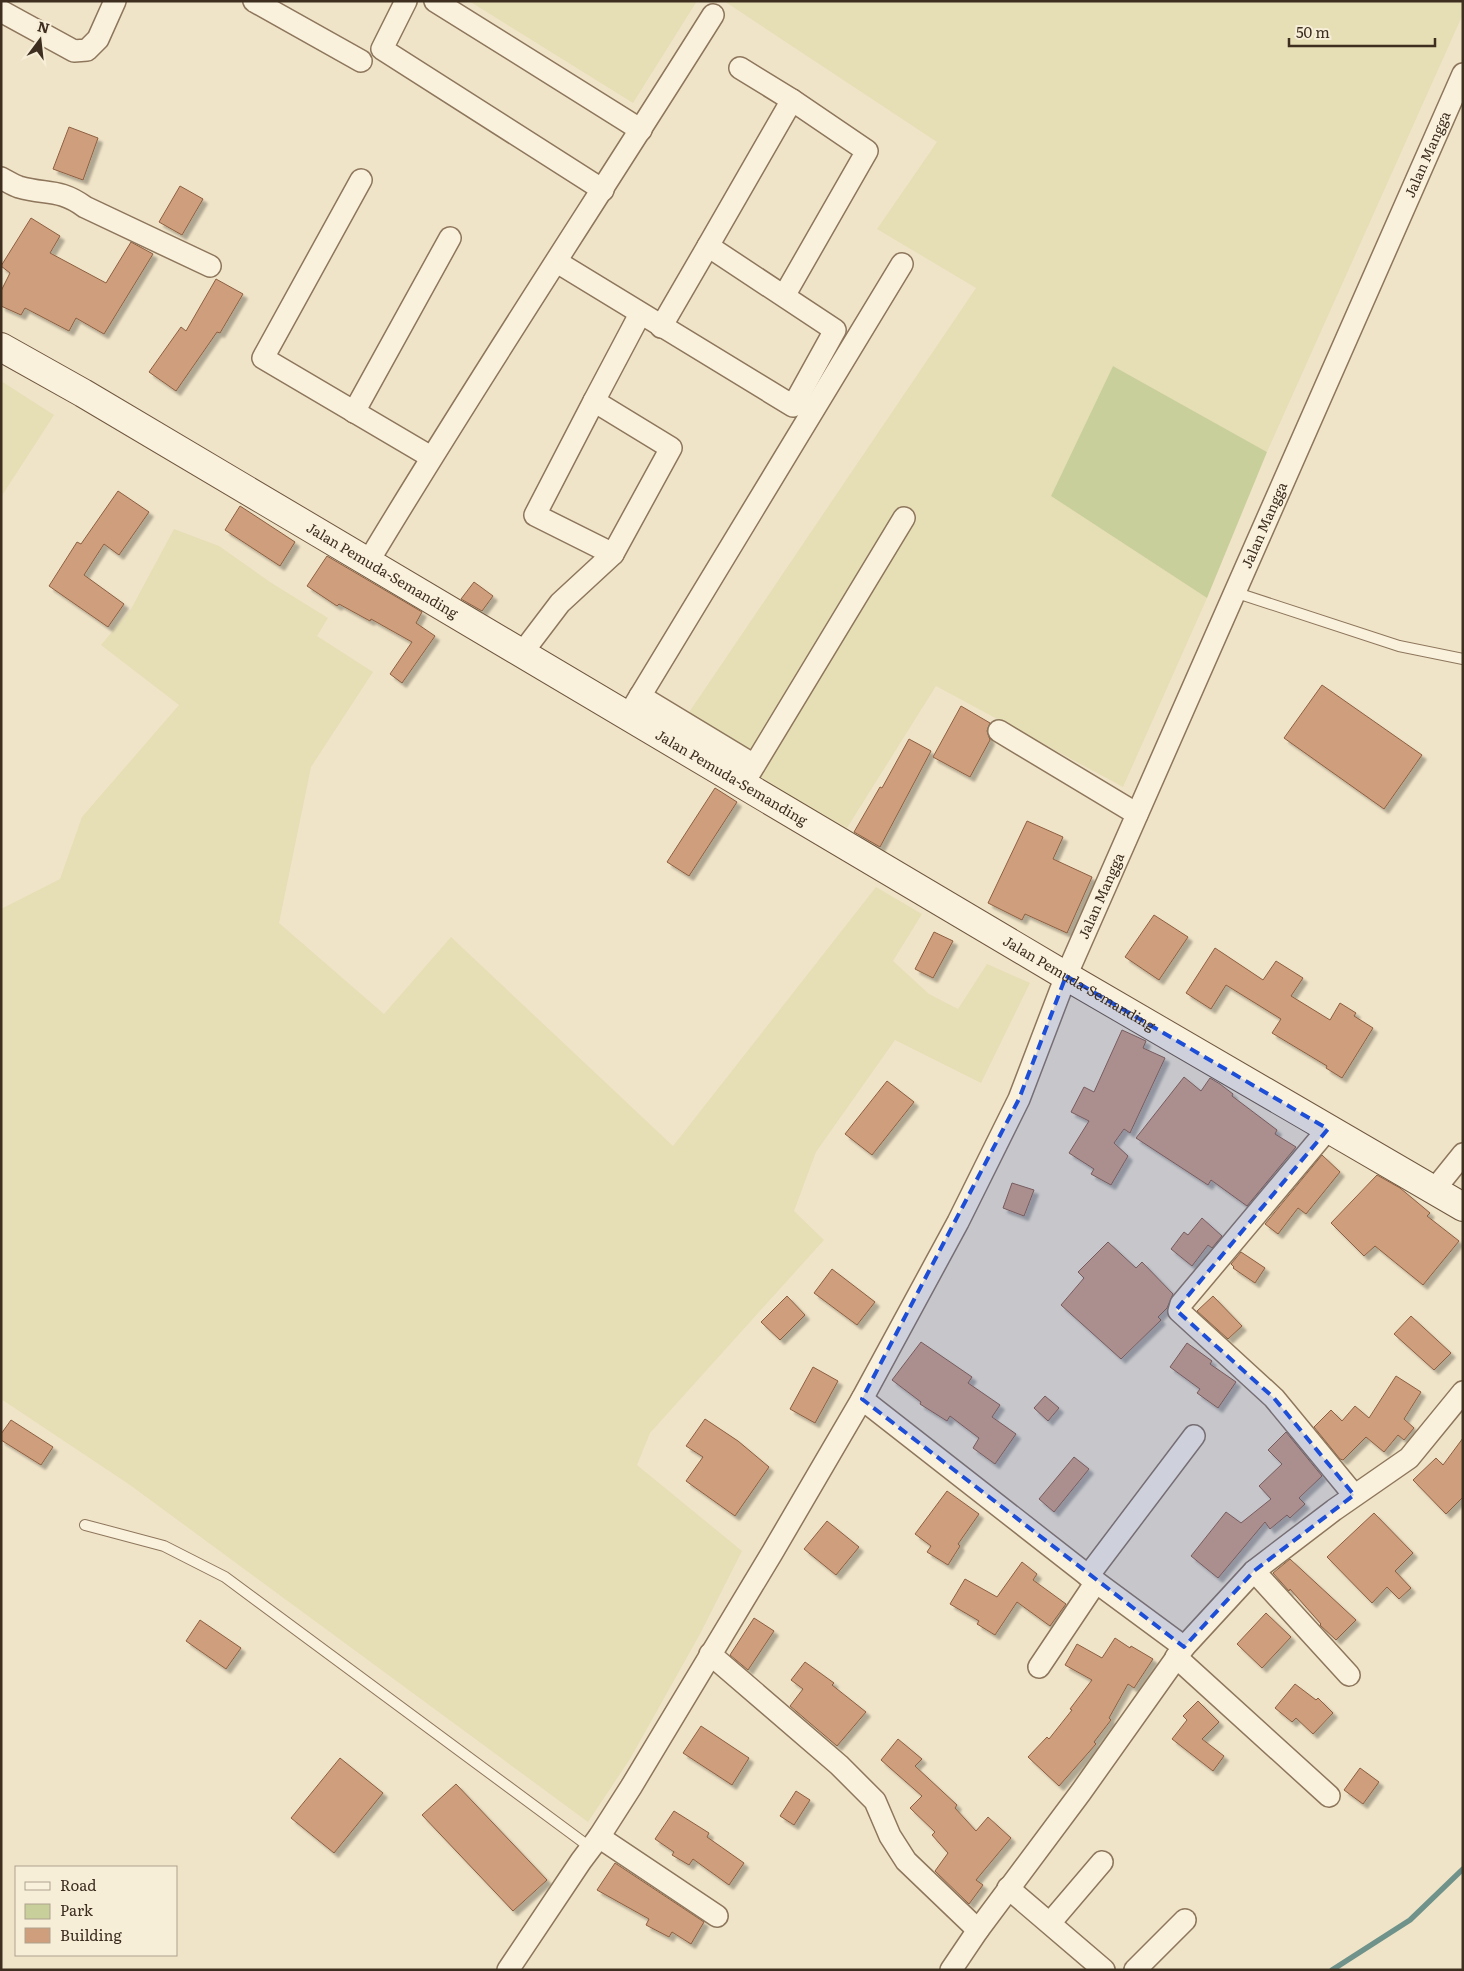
<svg xmlns="http://www.w3.org/2000/svg" width="1464" height="1971" viewBox="0 0 1464 1971" font-family="Literata,serif">
<style>
.farmland{fill:#e6deb5}
.green{fill:#c9cf9b}
.lines{fill:none;stroke-linecap:round;stroke-linejoin:round}
.stream{stroke:#6f938a;stroke-width:5.5}
.building{fill:#cf9f7d;stroke:#8d5f41;filter:url(#shadow)}
.lane-casing{stroke:#8d765c;stroke-width:12}
.street-casing{stroke:#8d765c;stroke-width:24}
.secondary-casing{stroke:#6f573f;stroke-width:30}
.lane{stroke:#faf1dc;stroke-width:10}
.street{stroke:#faf1dc;stroke-width:21}
.secondary{stroke:#faf1dc;stroke-width:28}
.marked{fill:#1d4ed8;fill-opacity:0.2;stroke:#1d4ed8;stroke-width:4;stroke-dasharray:10 6;stroke-linejoin:round}
.labels{text-anchor:middle;stroke-width:4;stroke-linejoin:round;paint-order:stroke}
.street-label{font-size:14px;fill:#3d2e20;stroke:#f7eed8}
</style>
<defs>
<filter id="shadow"><feDropShadow dx="4.5" dy="4.5" stdDeviation="1" flood-color="#0004"/></filter>
</defs>
<rect width="100%" height="100%" fill="#f0e4c8"/>
<g class="farmland">
<path d="M469 1H697L633 103Z"/>
<path d="M724 1H1463V14L1267 452 1113 366 1051 496 1207 598 1123 787 936 686 847 828 675 733 976 288 877 229 937 142Z"/>
<path d="M1 381 54 415 1 497Z"/>
<path d="M174 529 219 546 270 582 328 618 317 636 373 672 311 767 279 923 384 1014 451 937 673 1146 876 887 922 914 893 961 929 994 958 1009 987 964 1030 983 981 1083 895 1040 816 1152 794 1211 824 1240 650 1433 637 1465 742 1551 700 1634 630 1759 588 1822 130 1485 1 1399V909L60 879 82 817 179 705 101 645 131 609Z"/>
</g>
<path class="green" d="M1113 366 1267 452 1207 598 1051 496Z"/>
<g class="lines">
<path class="stream" d="M1332 1970 1410 1920 1463 1869"/>
</g>
<g class="building">
<path d="M69 127 98 138 83 180 53 169Z"/>
<path d="M180 186 203 199 182 235 159 222Z"/>
<path d="M31 218 60 236 50 253 106 283 131 242 153 254 104 334 76 318 69 331 25 308 21 315 1 306V291L10 273 1 266Z"/>
<path d="M216 279 243 294 220 333 217 332 176 391 149 372 181 327 186 331Z"/>
<path d="M118 491 149 512 119 555 104 544 84 575 124 604 108 627 49 586 77 542 81 544Z"/>
<path d="M240 506 295 542 280 566 225 530Z"/>
<path d="M327 556 422 612 416 623 435 636 402 683 390 674 412 642 371 619 370 621 339 604 337 606 307 586Z"/>
<path d="M474 582 493 596 482 611 461 599Z"/>
<path d="M1322 685 1422 755 1384 809 1284 738Z"/>
<path d="M961 706 990 723 987 731 990 740 970 777 933 757Z"/>
<path d="M909 739 931 751 880 847 854 832 880 787 882 788Z"/>
<path d="M715 788 737 802 689 876 667 862Z"/>
<path d="M1027 821 1063 837 1053 859 1092 877 1067 933 1025 914 1022 920 988 903Z"/>
<path d="M1154 915 1188 937 1159 980 1125 957Z"/>
<path d="M934 932 953 941 933 978 915 969Z"/>
<path d="M1215 948 1263 980 1276 961 1303 978 1291 996 1330 1020 1340 1003 1356 1013 1354 1016 1373 1028 1342 1078 1326 1068 1327 1066 1272 1033 1281 1019 1226 985 1211 1009 1186 993Z"/>
<path d="M1122 1030 1146 1041 1143 1048 1165 1058 1130 1133 1124 1129 1114 1143 1128 1156 1111 1185 1091 1174 1094 1169 1069 1153 1089 1121 1071 1112 1084 1087 1094 1092Z"/>
<path d="M1184 1077 1201 1091 1210 1078 1220 1084 1233 1094 1232 1096 1277 1130 1275 1134 1296 1147 1247 1206 1211 1180 1208 1185 1136 1138Z"/>
<path d="M887 1081 914 1102 872 1155 845 1134Z"/>
<path d="M1322 1155 1340 1172 1306 1214 1298 1208 1278 1234 1265 1224Z"/>
<path d="M1377 1175 1400 1188 1430 1213 1427 1216 1459 1241 1423 1285 1375 1246 1364 1256 1331 1223Z"/>
<path d="M1012 1183 1034 1190 1024 1216 1003 1208Z"/>
<path d="M1202 1218 1222 1236 1212 1248 1208 1245 1192 1266 1171 1249 1184 1232 1188 1235Z"/>
<path d="M1108 1242 1136 1268 1142 1262 1173 1294 1167 1308 1158 1317 1161 1320 1121 1359 1061 1305 1084 1278 1078 1272Z"/>
<path d="M1241 1252 1265 1268 1255 1283 1233 1268 1234 1267 1231 1264Z"/>
<path d="M832 1269 875 1302 857 1325 814 1293Z"/>
<path d="M787 1296 805 1315 780 1340 761 1322Z"/>
<path d="M1213 1296 1242 1326 1228 1339 1197 1311Z"/>
<path d="M1411 1316 1451 1353 1434 1370 1394 1334Z"/>
<path d="M921 1342 972 1377 968 1383 1000 1405 992 1417 1016 1434 995 1464 973 1448 979 1438 950 1416 947 1421 920 1404 921 1402 892 1380Z"/>
<path d="M1187 1343 1212 1361 1210 1364 1236 1382 1218 1408 1197 1393 1200 1389 1170 1367Z"/>
<path d="M813 1367 838 1381 815 1423 790 1409Z"/>
<path d="M1396 1376 1421 1392 1404 1419 1414 1428 1404 1440 1398 1435 1384 1452 1366 1437 1343 1460 1340 1459 1314 1427 1331 1410 1342 1421 1355 1406 1369 1418Z"/>
<path d="M1045 1396 1059 1408 1048 1421 1034 1408Z"/>
<path d="M705 1419 738 1441 769 1467 735 1516 686 1481 703 1457 686 1446Z"/>
<path d="M11 1420 53 1447 41 1465 1 1440V1434Z"/>
<path d="M1286 1432 1322 1476 1299 1498 1305 1504 1290 1518 1287 1515 1270 1529 1265 1522 1218 1578 1191 1556 1226 1512 1241 1523 1271 1499 1259 1486 1282 1464 1268 1450Z"/>
<path d="M1463 1438V1497L1446 1514 1413 1480 1436 1458 1443 1465Z"/>
<path d="M1074 1457 1089 1469 1054 1512 1039 1499Z"/>
<path d="M947 1491 979 1514 958 1544 960 1546 948 1565 927 1552 931 1546 915 1534Z"/>
<path d="M1374 1513 1413 1553 1395 1571 1411 1588 1399 1599 1387 1587 1372 1603 1327 1557Z"/>
<path d="M827 1521 859 1547 836 1575 804 1549Z"/>
<path d="M1290 1559 1356 1620 1336 1640 1320 1625 1321 1624 1290 1589 1289 1591 1273 1573Z"/>
<path d="M1022 1562 1037 1574 1033 1580 1066 1604 1050 1626 1017 1602 995 1635 977 1624 979 1621 950 1604 965 1579 997 1597Z"/>
<path d="M1266 1613 1291 1637 1262 1668 1237 1644Z"/>
<path d="M754 1618 774 1631 748 1670 730 1655Z"/>
<path d="M200 1620 241 1648 226 1669 186 1641Z"/>
<path d="M1115 1638 1130 1648 1131 1646 1153 1659 1134 1688 1128 1684 1109 1718 1111 1720 1094 1742 1096 1744 1059 1786 1028 1757 1047 1737 1049 1739 1072 1710 1070 1709 1092 1680 1065 1665 1077 1644 1102 1658Z"/>
<path d="M805 1662 834 1683 832 1685 866 1712 837 1746 790 1706 803 1689 791 1680Z"/>
<path d="M1295 1684 1316 1700 1318 1698 1333 1713 1313 1734 1296 1718 1292 1722 1275 1708Z"/>
<path d="M1198 1701 1219 1722 1202 1739 1224 1756 1213 1771 1172 1739 1187 1720 1183 1716Z"/>
<path d="M701 1726 749 1758 732 1785 683 1753Z"/>
<path d="M898 1739 922 1759 915 1766 957 1805 955 1808 976 1831 988 1817 1011 1838 976 1880 983 1885 969 1904 935 1871 948 1853 932 1835 935 1832 910 1808 922 1796 881 1760Z"/>
<path d="M340 1758 383 1793 334 1853 291 1818Z"/>
<path d="M1360 1768 1379 1782 1363 1804 1344 1790Z"/>
<path d="M456 1784 547 1880 513 1911 422 1815Z"/>
<path d="M796 1791 810 1800 794 1825 780 1816Z"/>
<path d="M674 1811 709 1833 707 1837 744 1863 729 1885 693 1859 689 1865 672 1855 674 1852 655 1839Z"/>
<path d="M615 1863 704 1922 691 1944 672 1932 669 1937 646 1925 649 1919 597 1890Z"/>
</g>
<g class="lines">
<g class="lane-casing">
<g id="lane">
<path d="M1234 592 1399 646 1463 659"/>
<path d="M85 1525 164 1546 225 1577 591 1848"/>
</g>
</g>
<g class="street-casing">
<g id="street">
<path d="M254 1 361 61"/>
<path d="M406 1 382 49 603 190"/>
<path d="M435 1 641 130"/>
<path d="M1 11 74 51 87 50 98 39 115 1"/>
<path d="M740 68 792 100"/>
<path d="M1 178C7 181 13 185 19 187 46 195 59 188 85 207L210 266"/>
<path d="M361 180 263 358 431 457"/>
<path d="M557 262 793 406 835 330 708 246 792 100 867 151 784 296"/>
<path d="M661 327 708 246"/>
<path d="M594 401 535 515 613 554"/>
<path d="M354 412 450 238"/>
<path d="M368 562C479 377 598 198 713 15"/>
<path d="M522 653 560 603 613 554 671 448 594 401 640 314"/>
<path d="M640 696 754 765"/>
<path d="M628 716 902 264"/>
<path d="M999 731 1137 814"/>
<path d="M743 784 904 518"/>
<path d="M1328 1129 1181 1304 1179 1311 1274 1398 1354 1495"/>
<path d="M1434 1190 1463 1154"/>
<path d="M862 1399 1096 1582 1184 1647"/>
<path d="M1254 1571 1349 1675"/>
<path d="M1088 1576 1194 1436"/>
<path d="M710 1654 839 1765 875 1801 890 1836 906 1861 978 1930"/>
<path d="M1176 1657 1329 1796"/>
<path d="M1039 1667 1096 1582"/>
<path d="M599 1837 717 1916"/>
<path d="M1008 1888 1104 1970"/>
<path d="M1050 1923 1102 1862"/>
<path id="s1" d="M508 1970 581 1861 599 1837 631 1787 772 1553 862 1399 958 1222 1019 1099 1066 976 1463 74"/>
<path d="M951 1970 978 1930 1081 1792 1184 1647 1254 1571 1334 1510 1409 1458 1463 1392"/>
<path d="M1135 1970 1185 1920"/>
</g>
</g>
<g class="secondary-casing">
<g id="secondary">
<path id="s2" d="M1 347 83 393 1066 976 1463 1207"/>
</g>
</g>
<use href="#lane" class="lane"/>
<use href="#street" class="street"/>
<use href="#secondary" class="secondary"/>
</g>
<path class="marked" d="M1066 976 1328 1129 1176 1310 1274 1398 1354 1495 1254 1571 1184 1647 862 1399 1019 1099Z"/>
<g class="labels">
<g class="street-label">
<text dy="5" stroke="none"><textPath href="#s1" startOffset="2040">Jalan Mangga</textPath></text>
<text dy="5" stroke="none"><textPath href="#s1" startOffset="1635">Jalan Mangga</textPath></text>
<text dy="5" stroke="none"><textPath href="#s2" startOffset="442">Jalan Pemuda-Semanding</textPath></text>
<text dy="5" stroke="none"><textPath href="#s2" startOffset="848">Jalan Pemuda-Semanding</textPath></text>
<text dy="5" stroke="none"><textPath href="#s1" startOffset="1230">Jalan Mangga</textPath></text>
<text dy="5" stroke="none"><textPath href="#s2" startOffset="1252">Jalan Pemuda-Semanding</textPath></text>
</g>
</g>
<rect width="1464" height="1971" fill="none" stroke="#3d2e20" stroke-width="5"/>
<rect x="15" y="1866" width="162" height="90" fill="#f7eed8" stroke="#ada18e"/>
<rect x="25" y="1882" width="25" height="8" fill="#faf1dc" stroke="#ada18e"/>
<text x="60" y="1891" font-size="15" fill="#3d2e20">Road</text>
<rect x="25" y="1904" width="25" height="15" fill="#c9cf9b" stroke="#ada18e"/>
<text x="60" y="1916" font-size="15" fill="#3d2e20">Park</text>
<rect x="25" y="1928" width="25" height="15" fill="#cf9f7d" stroke="#ada18e"/>
<text x="60" y="1941" font-size="15" fill="#3d2e20">Building</text>
<g transform="translate(40 40) rotate(15)" stroke="#f7eed8" stroke-width="4" paint-order="stroke">
<path d="M0-4L9 19L0 12L-9 19Z" fill="#3d2e20"/>
<text y="-8" font-size="14" font-weight="bold" text-anchor="middle" fill="#3d2e20">N</text>
</g>
<path d="M1289 38v8h146v-8" fill="none" stroke="#3d2e20" stroke-width="2.5"/>
<text x="1296" y="38" font-size="15" fill="#3d2e20" stroke="#f7eed8" stroke-width="4" paint-order="stroke">50 m</text>
</svg>
